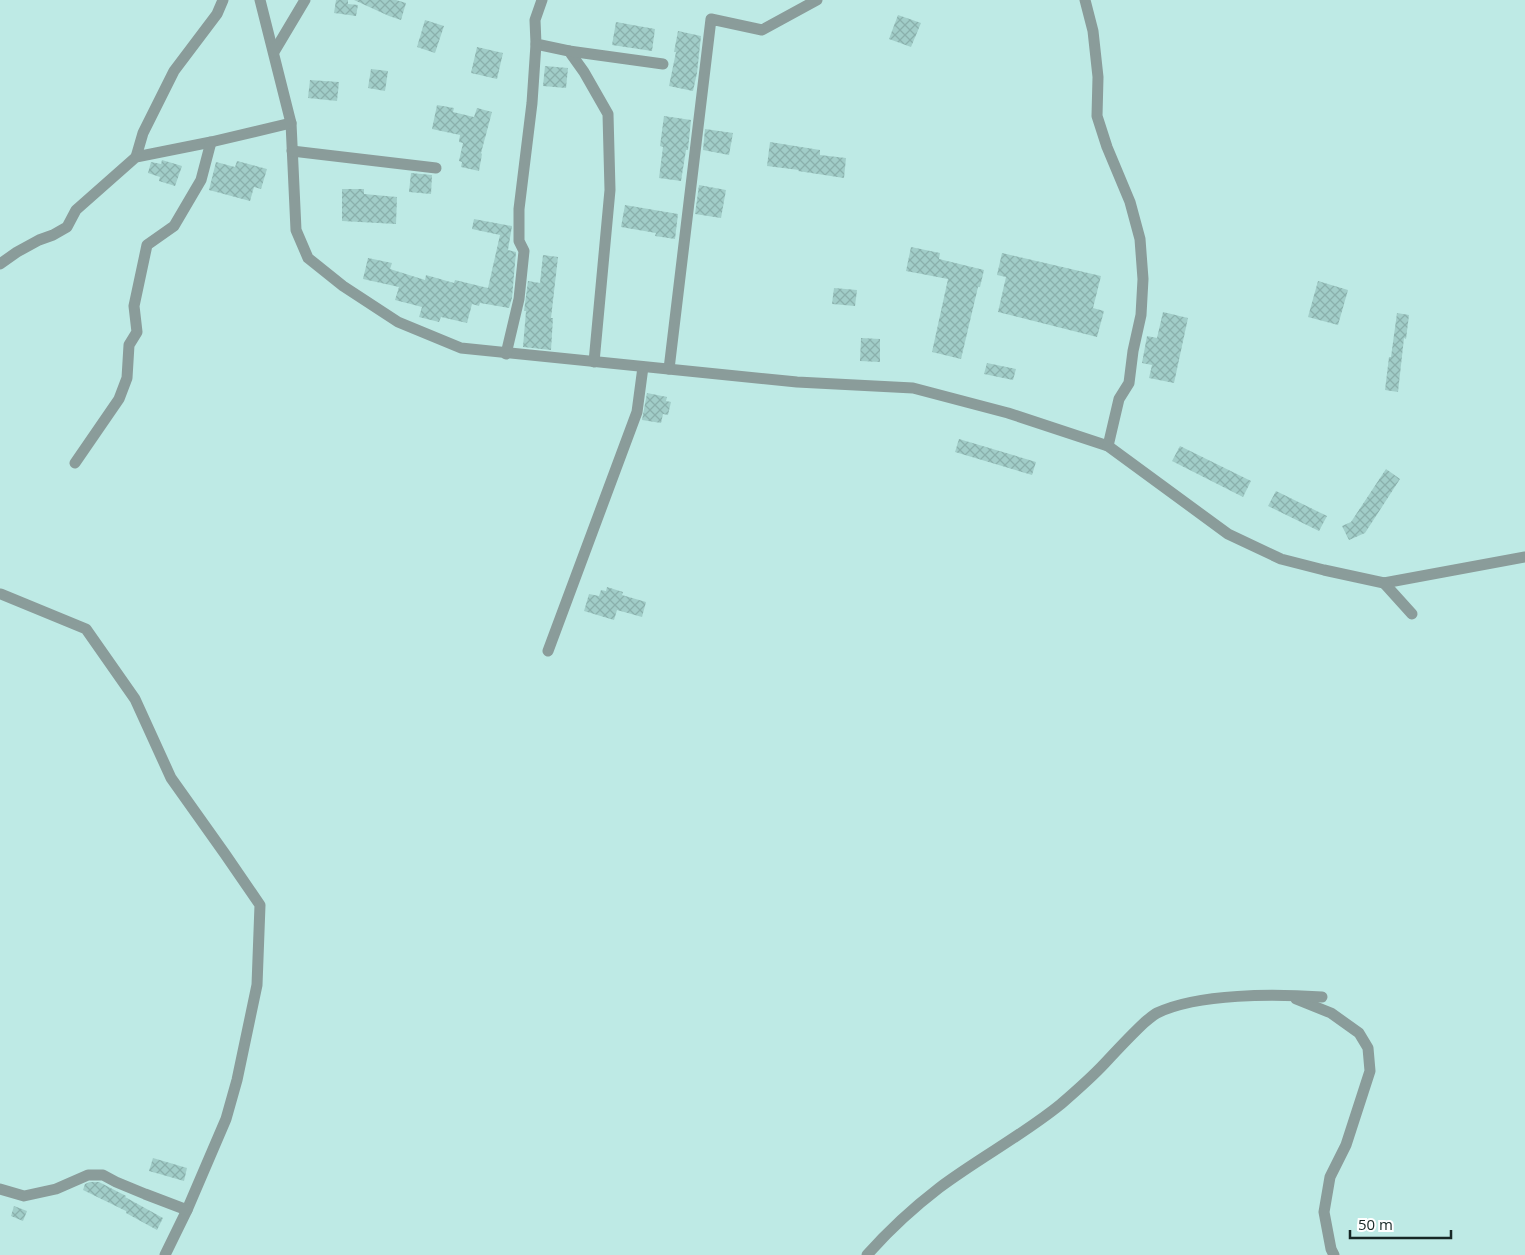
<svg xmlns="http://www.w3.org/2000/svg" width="1525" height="1255" viewBox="0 0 1525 1255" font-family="'Open Sans',sans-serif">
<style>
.building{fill:url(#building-cross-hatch)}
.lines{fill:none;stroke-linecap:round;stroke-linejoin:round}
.minor{stroke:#8a9c9a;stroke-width:11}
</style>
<defs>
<pattern id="building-cross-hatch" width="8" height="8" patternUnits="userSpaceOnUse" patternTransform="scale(1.25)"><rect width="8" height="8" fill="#a1cdc8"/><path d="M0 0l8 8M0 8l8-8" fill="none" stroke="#8ab0ac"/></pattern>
</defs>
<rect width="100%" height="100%" fill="#beeae5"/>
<g class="building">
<path d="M336 0H348V4L358 5 356 16 334 13Z"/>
<path d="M354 0H396L406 3 401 20 389 16Z"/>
<path d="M898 15 921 23 911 47 889 39Z"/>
<path d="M425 20 444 26 435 53 417 47Z"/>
<path d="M616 22 655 29 652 51 612 45Z"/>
<path d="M678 31 701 36 697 73 693 91 669 86 676 52H674Z"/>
<path d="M477 47 503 53 497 79 471 73Z"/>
<path d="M545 66 568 68 566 88 543 86Z"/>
<path d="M371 69 388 71 385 91 368 88Z"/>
<path d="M310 80 339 82 337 101 308 98Z"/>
<path d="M437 105 454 108 453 112 474 117 477 108 492 112 481 153 482 154 479 171 461 167 462 162 459 161 463 143 459 142 460 135 432 129Z"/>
<path d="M664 116 691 120 688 150H686L681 181 659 178 663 147 660 146Z"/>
<path d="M705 129 733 133 729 155 703 150Z"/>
<path d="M770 142 820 150V155L846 158 844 178 798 171 799 170 767 166Z"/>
<path d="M162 160 182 166 175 186 159 181 160 177 148 173 151 162 161 164Z"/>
<path d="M237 161 267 169 261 189 254 187 250 201 209 190 216 162 235 167Z"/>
<path d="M411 173 432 175 431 194 409 192Z"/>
<path d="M699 185 726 190 721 218 695 214Z"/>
<path d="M342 189H364V194L397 197 396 224 342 221Z"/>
<path d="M625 205 678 214 675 239 655 236 656 233 621 227Z"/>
<path d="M474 219 512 226 508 250 516 252 512 298 509 308 480 303 479 306 472 304 467 323 441 317 439 322 419 317 422 307 395 300 399 287 363 279 368 258 392 263 390 269 425 280 426 275 454 283 455 280 488 288 500 235 472 229Z"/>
<path d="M911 247 940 253 939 259 984 270 980 287H978L961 359 932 352 948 279 906 271Z"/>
<path d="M1002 253 1101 276 1093 308 1104 311 1097 337 998 312 1006 277 997 275Z"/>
<path d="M543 255 558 257 551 318H553L551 350 523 347 526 311H524L528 281 540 283Z"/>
<path d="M1318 281 1348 290 1338 325 1308 317Z"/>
<path d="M834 288 857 290 855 306 832 304Z"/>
<path d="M1163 312 1188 318 1174 383 1149 378 1152 365 1142 363 1147 336 1157 338Z"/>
<path d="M1397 313 1409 315 1406 339 1404 338 1398 392 1385 390 1389 357H1391Z"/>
<path d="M861 338 880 339V362L860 361Z"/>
<path d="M987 363 1016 369 1013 380 984 374Z"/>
<path d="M647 393 667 397 666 401 671 402 668 415 663 414 661 423 642 420Z"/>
<path d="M959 439 1036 462 1032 475 955 452Z"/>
<path d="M1180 446 1251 481 1243 497 1172 461Z"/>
<path d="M1386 469 1400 479 1365 533 1349 540 1342 526 1351 522Z"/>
<path d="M1276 491 1327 516 1319 531 1268 506Z"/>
<path d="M607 587 623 592 622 595 646 602 642 617 617 610 614 620 584 611 589 594 599 596 601 590 606 591Z"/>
<path d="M153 1158 187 1168 184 1181 149 1171Z"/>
<path d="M90 1182H99L126 1196 125 1197 163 1218 157 1230 126 1213V1211L83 1190 85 1184Z"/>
<path d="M14 1206 27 1211 23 1221 11 1216Z"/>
</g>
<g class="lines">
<g class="minor">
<path d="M260 0 291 123 296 230 308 258 343 286 398 322 461 348 797 382 913 388 1008 413 1108 446 1228 534 1281 559 1324 570 1384 583 1525 557"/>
<path d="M542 0 535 20 536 44 569 51 584 72 608 114 610 190 594 362"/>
<path d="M1085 0 1093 31 1098 77 1097 116 1107 147 1130 202 1140 239 1143 279 1141 315 1133 351 1129 383 1119 399 1108 446"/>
<path d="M569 51 663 64"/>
<path d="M274 52 305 0"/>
<path d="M292 151 436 168"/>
<path d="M136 157 143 133 174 71 217 14 223 0"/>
<path d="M0 264 17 252 39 240 53 235 67 227 76 210 136 157 211 142 291 123"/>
<path d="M506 354 519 299 524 251 519 241V209L532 103 536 44"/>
<path d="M669 369 711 19 762 30 817 0"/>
<path d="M75 463 119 399 127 378 129 345 137 332 134 306 147 245 174 226 201 180 211 142"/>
<path d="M1384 583 1412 614"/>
<path d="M1 594 86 629 135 699 171 778 225 854 260 905 257 985 237 1080 226 1119 187 1210 165 1255"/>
<path d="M548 651 637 412 643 367"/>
<path d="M1296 999 1331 1013 1359 1033 1368 1048 1370 1071 1346 1145 1330 1177 1324 1212 1331 1249 1334 1255"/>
<path d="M0 1189 24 1196 56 1189 88 1175H103L116 1182 145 1194 187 1210"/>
<path d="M867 1255C889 1230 913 1208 939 1188 979 1158 1023 1135 1061 1104 1076 1091 1092 1077 1105 1063 1118 1049 1131 1035 1145 1022 1149 1019 1153 1015 1157 1013 1199 993 1275 994 1322 997"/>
</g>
</g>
<path d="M1350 1230v8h101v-8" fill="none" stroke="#162725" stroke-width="2.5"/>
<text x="1358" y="1230" font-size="15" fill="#162725" stroke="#ffffff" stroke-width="4" paint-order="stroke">50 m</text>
</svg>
